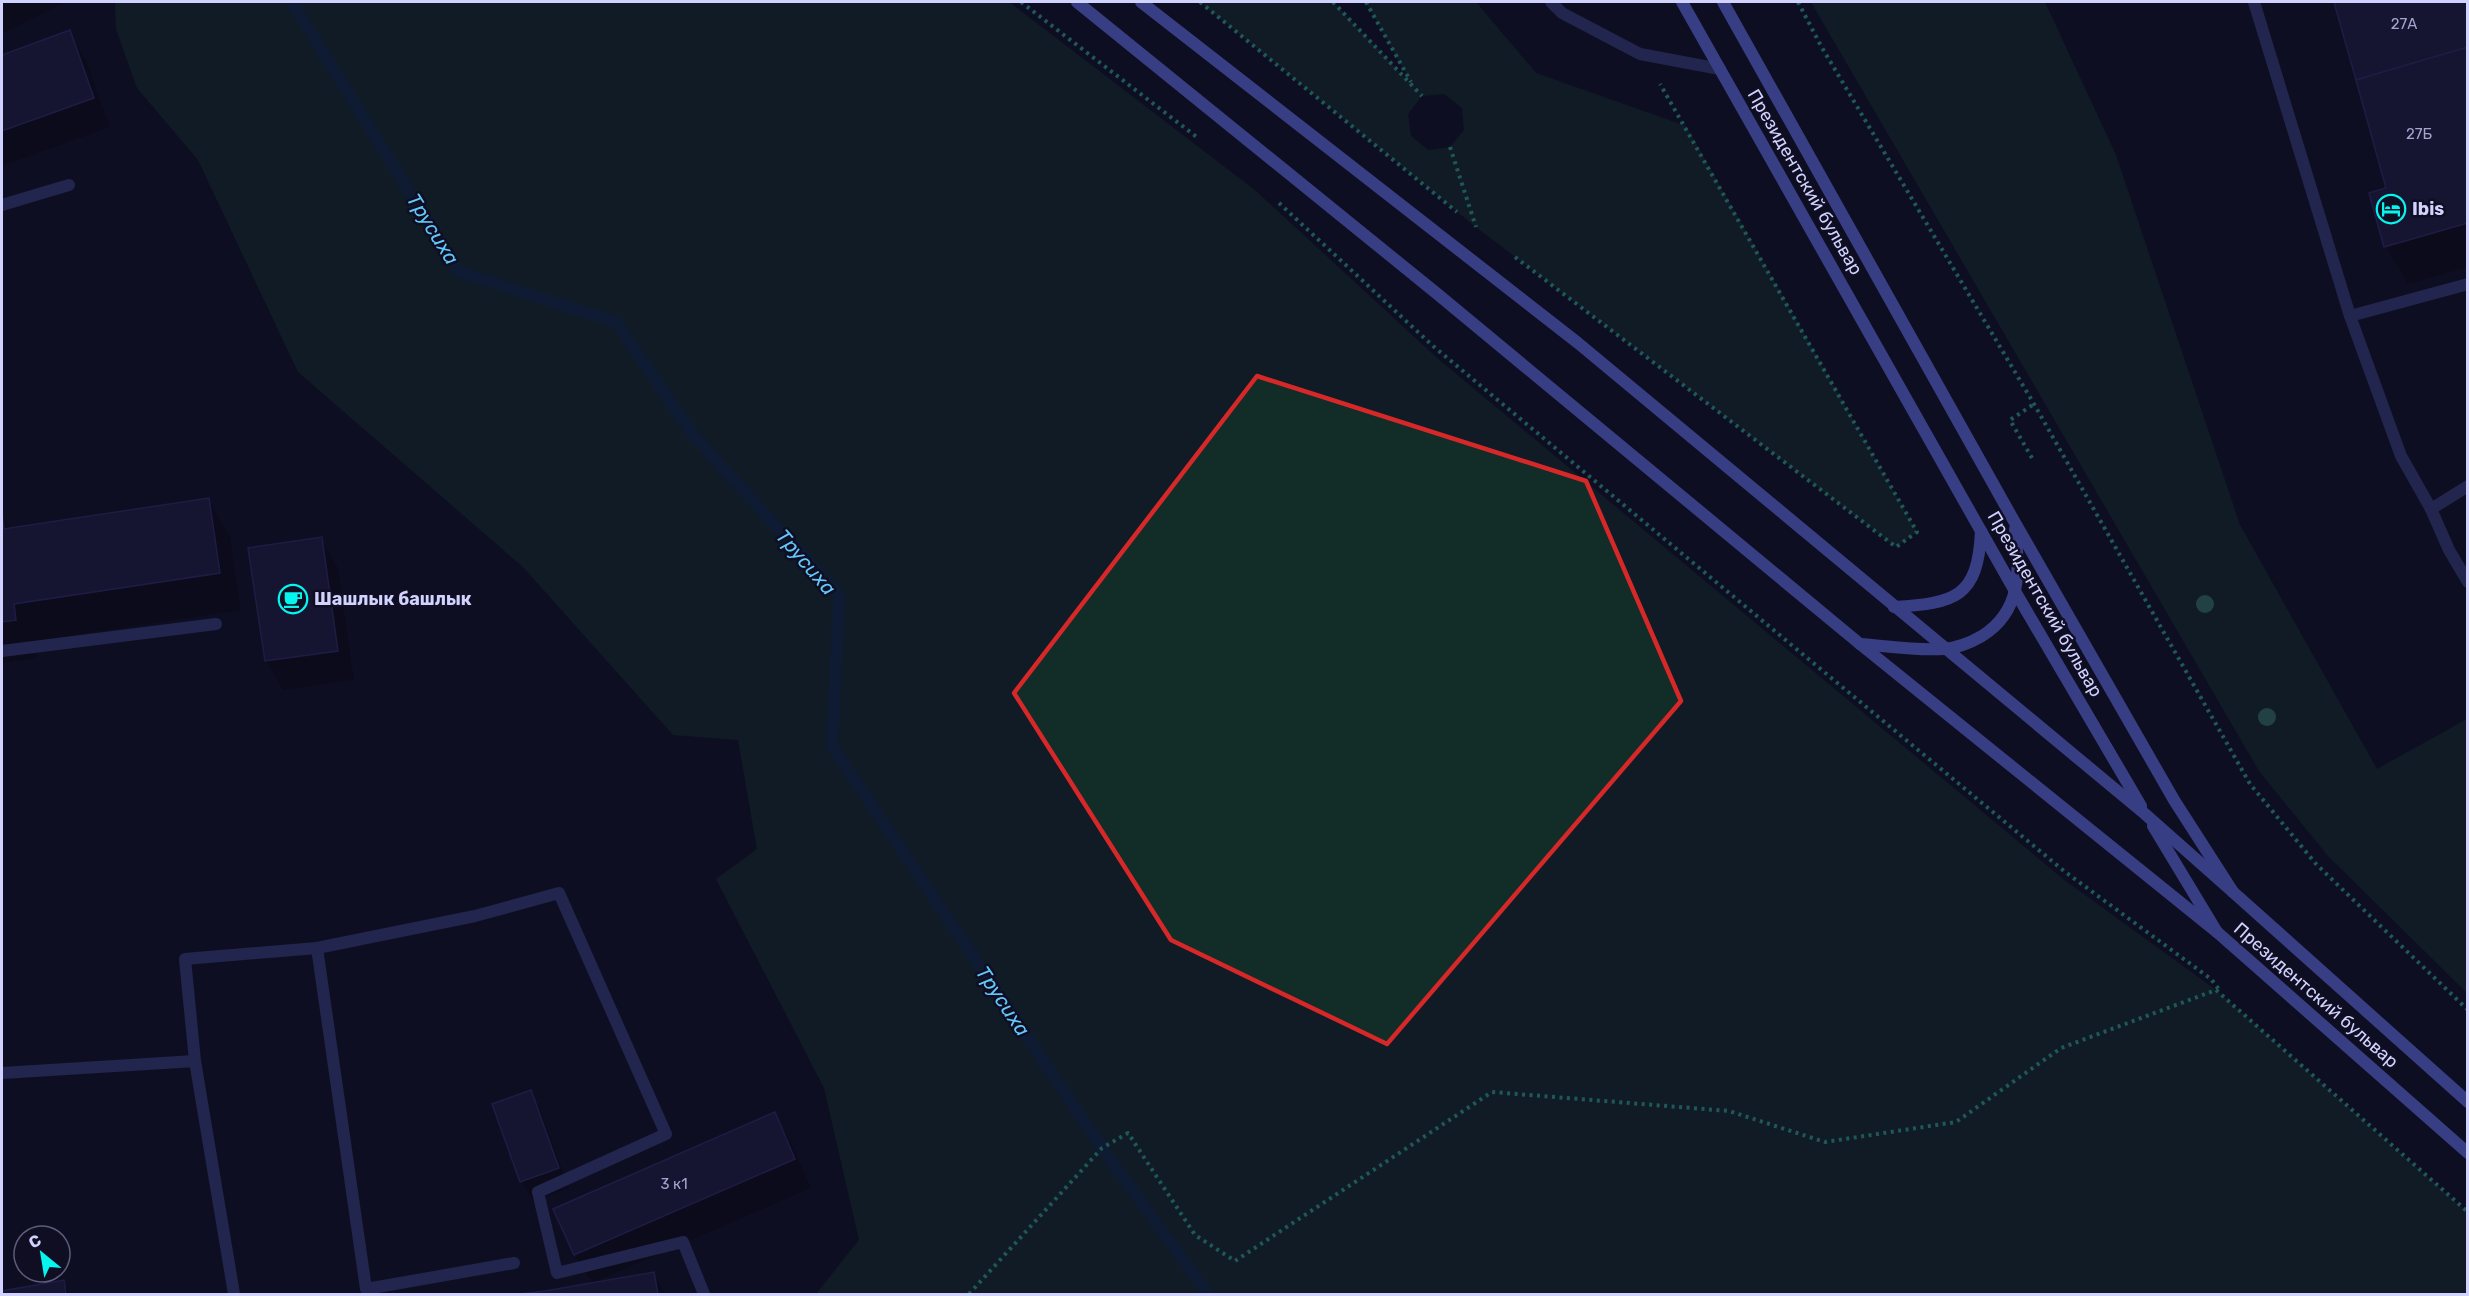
<svg xmlns="http://www.w3.org/2000/svg" width="2469" height="1296" viewBox="0 0 2469 1296" font-family="Rubik,sans-serif">
<style>
.green{fill:#122c28;fill-rule:evenodd}
.shadow{fill:#0007}
.lines{fill:none;stroke-linecap:round;stroke-linejoin:round}
.stream{stroke:#0e2b47;stroke-width:12}
.building{fill:#1e1b43;stroke:#322d6e;stroke-width:1.5}
.path{stroke:#31b199;stroke-width:4;stroke-dasharray:3 4.5;stroke-linecap:butt}
.service{stroke:#3b4180;stroke-width:12}
.minor{stroke:#3b4180;stroke-width:12}
.secondary{stroke:#6b79fb;stroke-width:12}
.tree{fill:#3b7f6f}
.marked{fill:none;stroke:#d62828;stroke-width:4.5;stroke-linejoin:round}
.labels{text-anchor:middle;stroke-width:5;stroke-linejoin:round;paint-order:stroke}
.number-label{font-size:15px;fill:#a4a4cf}
.street-label{font-size:18px;fill:#d1d2fe;stroke:#0f0e23}
.poi-label{font-size:18px;font-weight:bold;fill:#d1d2fe;stroke:#0f0e23;text-anchor:start}
.water-label{font-size:20px;font-style:italic;fill:#62c8fb;stroke:#0f0e23}
</style>
<rect width="100%" height="100%" fill="#0f0e23"/>
<g class="green">
<path d="M115 2H1009L1256 191 1436 357 2063 879 2216 990 2467 1212V1294H816L859 1240 824 1088 716 879 757 849 738 740 673 735 523 567 298 372 198 160 137 88 116 29Z"/>
<path d="M1200 2H1333L1412 85 1366 2H1476L1536 73 1686 126 1917 532 1896 547 1476 227ZM1444 94 1462 108 1464 130 1450 147 1428 150 1411 136 1408 114 1422 96Z"/>
<path d="M1811 2H2045L2116 155 2240 525 2377 769 2467 719V993L2328 856 2259 771Z"/>
</g>
<g class="shadow">
<path d="M2 2H66L2 34Z"/>
<path d="M2336 2H2468V267L2408 284 2386 247 2371 194 2388 189Z"/>
<path d="M69 32 86 61 110 127 2 166V56Z"/>
<path d="M208 499 230 537 241 610 35 641 37 658 2 663V513L11 529Z"/>
<path d="M321 539 338 568 354 680 283 690 266 661Z"/>
<path d="M530 1092 541 1112 569 1188 533 1201 521 1181Z"/>
<path d="M775 1114 791 1143 811 1188 597 1281 653 1273 665 1294H524L592 1283 575 1255 555 1209Z"/>
<path d="M63 1282 70 1294H2V1293Z"/>
</g>
<g class="lines">
<path class="stream" d="M292 2 459 272 616 322 693 435 839 595 832 746 1102 1148 1208 1294"/>
</g>
<g class="building">
<path d="M2334 2H2468V47L2356 80Z"/>
<path d="M70 30 94 98 2 131V55Z"/>
<path d="M2468 47V223L2384 247 2369 193 2386 188 2356 80Z"/>
<path d="M209 498 220 573 14 604 16 620 2 622V511L4 529Z"/>
<path d="M322 537 338 651 265 661 248 548Z"/>
<path d="M531 1090 559 1168 520 1182 492 1104Z"/>
<path d="M775 1112 795 1159 574 1255 553 1209Z"/>
<path d="M654 1272 658 1294H520L545 1291Z"/>
<path d="M64 1280 66 1294H2V1291Z"/>
</g>
<g class="lines">
<g class="path">
<path d="M1021 2 1198 138"/>
<path d="M1200 2 1457 212"/>
<path d="M1333 2 1422 96"/>
<path d="M1366 2 1411 82"/>
<path d="M1798 2 1821 46 2034 404 2250 784 2316 864 2468 1010"/>
<path d="M1450 147 1476 227"/>
<path d="M1279 203 1433 346 1788 642 2064 871 2211 979 2220 991"/>
<path d="M1515 257 1896 547 1917 532 1660 84"/>
<path d="M2032 458 2010 420 2034 404"/>
<path d="M969 1294 1102 1148 1128 1133 1195 1235 1235 1261 1492 1092 1729 1111 1825 1142 1956 1122 2061 1048 2216 990 2468 1212"/>
</g>
<g class="service">
<path d="M1551 2 1562 13 1640 54 1720 69"/>
<path d="M2254 2 2350 316 2401 456 2431 509"/>
<path d="M2 205 69 185"/>
<path d="M2350 316 2468 284"/>
<path d="M2 651 216 624"/>
<path d="M317 948 475 916 559 893 666 1134 538 1192 557 1273 683 1242 704 1294"/>
<path d="M195 1061 185 959 317 948 366 1289 514 1263"/>
<path d="M2 1073 195 1061 234 1294"/>
</g>
<path class="minor" d="M2468 486 2431 509 2449 550 2468 582"/>
<g class="secondary">
<path d="M1077 2 1435 292 1860 644 2217 932"/>
<path d="M1141 2 1578 343 2145 814 2233 892"/>
<path d="M1682 2 2016 593 2141 806"/>
<path d="M1723 2 2014 521 2174 800 2233 892 2468 1102"/>
<path d="M1894 607C1955 603 1978 598 1981 531"/>
<path d="M1860 644C1887 646 1916 651 1943 649 1957 648 1970 643 1982 636 2022 611 2020 570 2015 529"/>
<path d="M2153 826 2217 932 2468 1153"/>
</g>
</g>
<g class="tree">
<circle cx="2205" cy="604" r="9"/>
<circle cx="2267" cy="717" r="9"/>
</g>
<path d="M0 0H2469V1296H0ZM1257 376 1586 481 1681 701 1387 1044 1171 940 1014 693Z" fill="#0f0e23" fill-opacity=".55" fill-rule="evenodd"/>
<path class="marked" d="M1257 376 1586 481 1681 701 1387 1044 1171 940 1014 693Z"/>
<defs>
<g id="hotel-ring" transform="scale(1.5)"><circle r="9.5" fill="#0f0e23" stroke="#06f5ee" stroke-width="1.5"/><path d="M-6-4.5h1.5V1H6V5H4.5V3h-9V5H-6ZM-4 0a1.8 1.8 0 1 1 3.6 0ZM.5 0V-2.5h3Q6-2.5 6 0Z" fill="#06f5ee"/></g>
<g id="cafe-ring" transform="scale(1.5)"><circle r="9.5" fill="#0f0e23" stroke="#06f5ee" stroke-width="1.5"/><path d="M-5.5-4.5H6V0H3Q3 3.5 0 3.5H-2.5Q-5.5 3.5-5.5 0ZM3-3.2v2h1.7v-2ZM-6 4.5H4V6H-6Z" fill="#06f5ee"/></g>
</defs>
<g fill-rule="evenodd">
<use href="#hotel-ring" x="2391" y="209"/>
<use href="#cafe-ring" x="293" y="599"/>
</g>
<g class="labels">
<g class="number-label">
<text x="2404" y="29">27А</text>
<text x="2419" y="139">27Б</text>
<text x="674" y="1189">3 к1</text>
</g>
<g class="street-label">
<text transform="translate(1805 182) rotate(60)" y="6">Президентский бульвар</text>
<text transform="translate(2045 604) rotate(60)" y="6">Президентский бульвар</text>
<text transform="translate(2316 995) rotate(41)" y="6">Президентский бульвар</text>
</g>
<g class="poi-label">
<text x="2412" y="215">Ibis</text>
<text x="314" y="605">Шашлык башлык</text>
</g>
<g class="water-label">
<text transform="translate(433 229) rotate(58)" y="7">Трусиха</text>
<text transform="translate(806 562) rotate(49)" y="7">Трусиха</text>
<text transform="translate(1003 1001) rotate(56)" y="7">Трусиха</text>
</g>
</g>
<rect width="2469" height="1296" fill="none" stroke="#d1d2fe" stroke-width="6"/>
<g transform="translate(42 1254) rotate(330)"><circle r="28" fill="#0f0e23" stroke="#5d5c7b" stroke-width="1.5"/>
<path d="M0-4.5L10 22L0 15L-10 22Z" fill="#06f5ee"/>
<text y="-9" font-size="16" font-weight="bold" text-anchor="middle" fill="#d1d2fe">С</text>
</g>
</svg>
